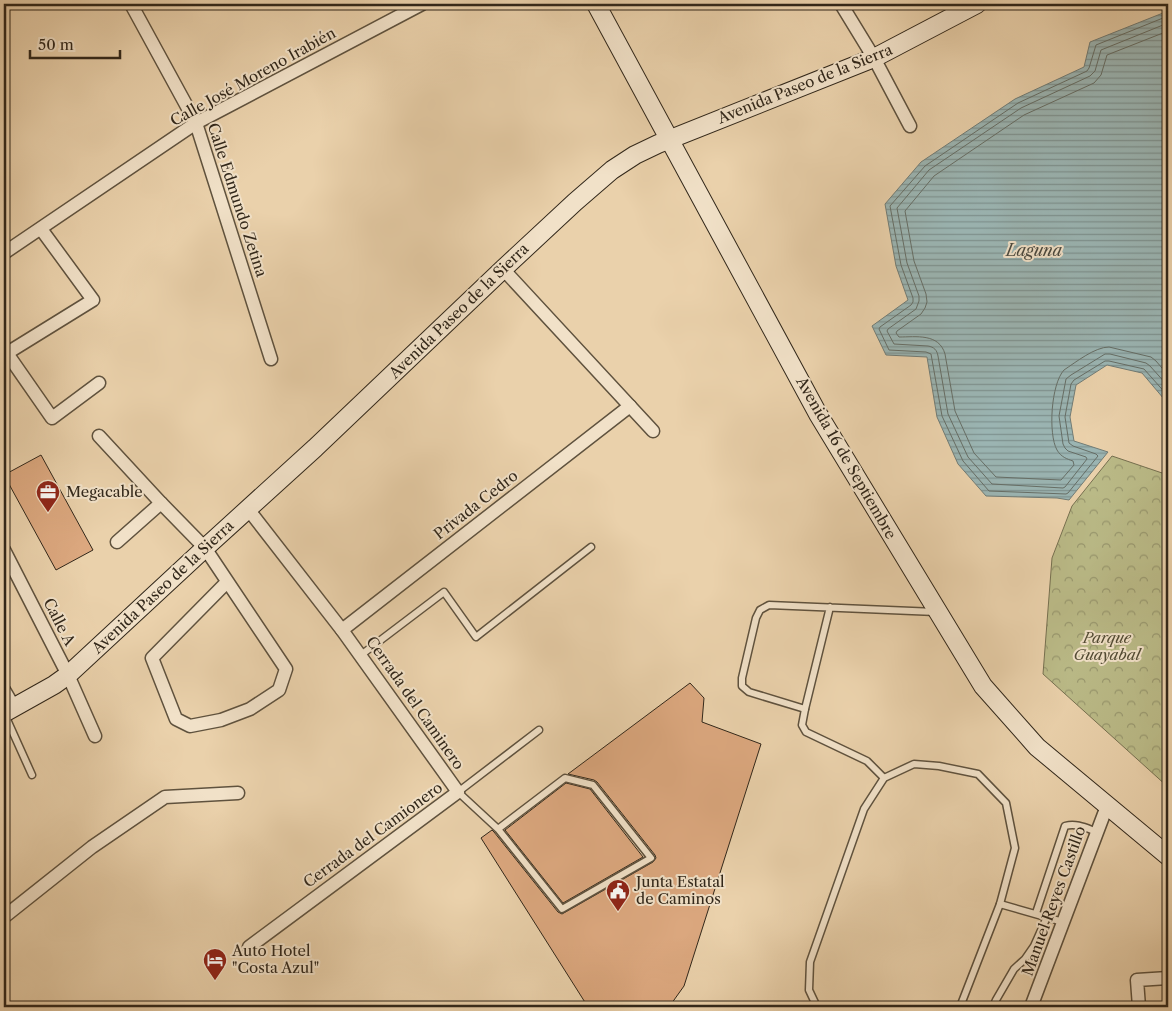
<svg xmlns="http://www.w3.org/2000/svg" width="1172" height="1011" viewBox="0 0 1172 1011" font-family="'Libre Caslon Text',serif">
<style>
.park{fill:url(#park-crowns);stroke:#767050}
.water{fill:url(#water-rules);stroke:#717c76}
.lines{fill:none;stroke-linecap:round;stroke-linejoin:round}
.shore{stroke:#666e66;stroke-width:1}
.building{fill:#dca87f;stroke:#31271a}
.lane-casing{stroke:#5f523e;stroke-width:9}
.street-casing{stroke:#5f523e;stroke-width:15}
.secondary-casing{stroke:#31271a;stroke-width:20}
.lane{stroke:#f1e1c8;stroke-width:6}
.street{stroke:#f1e1c8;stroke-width:12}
.secondary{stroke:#f1e1c8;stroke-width:18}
.labels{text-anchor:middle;stroke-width:4;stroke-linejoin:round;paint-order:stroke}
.street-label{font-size:15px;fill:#31271a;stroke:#f1e1c8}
.poi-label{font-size:15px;fill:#31271a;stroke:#f1e1c8;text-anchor:start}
.park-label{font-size:15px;font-style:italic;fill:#534c35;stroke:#f1e1c8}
.water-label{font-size:16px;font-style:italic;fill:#4c4a40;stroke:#f1e1c8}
</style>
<defs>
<pattern id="park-crowns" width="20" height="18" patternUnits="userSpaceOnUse" patternTransform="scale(1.25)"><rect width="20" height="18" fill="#baba87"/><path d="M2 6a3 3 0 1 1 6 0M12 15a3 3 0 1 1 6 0" fill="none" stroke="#98976e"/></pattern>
<pattern id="water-rules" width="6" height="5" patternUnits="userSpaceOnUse" patternTransform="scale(1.25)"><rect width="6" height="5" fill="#9bb5b3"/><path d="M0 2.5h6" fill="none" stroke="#7f9391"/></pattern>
</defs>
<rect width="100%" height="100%" fill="#ead1ab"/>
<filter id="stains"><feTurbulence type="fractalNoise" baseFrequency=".004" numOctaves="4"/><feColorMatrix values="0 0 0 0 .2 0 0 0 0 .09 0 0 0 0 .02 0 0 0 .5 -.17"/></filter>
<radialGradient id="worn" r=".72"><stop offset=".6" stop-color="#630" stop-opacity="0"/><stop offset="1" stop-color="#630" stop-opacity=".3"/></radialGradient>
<path class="park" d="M1112 456 1168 475V787L1043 674 1052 558 1072 506Z"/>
<path class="water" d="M1168 11V446L1167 444V422L1164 399 1142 373 1107 365 1076 385 1070 417 1074 441 1108 452 1069 500 1057 498 986 496 958 464 937 417 927 357 886 355 872 326 908 300 896 266 885 204 921 162 1015 99 1084 67 1090 42Z"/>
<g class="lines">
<g class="shore">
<path d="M1168 16 1096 45 1089 68 1087 71 1018 103 925 166 890 206 901 265 913 298V302L911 305 880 327 879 329 889 350 926 352 931 354 942 416 963 461 989 491 1066 494 1068 493 1098 456 1096 454 1073 446 1069 443 1065 417 1071 384 1074 380 1105 361H1109L1144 369 1168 396"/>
<path d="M1168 23 1101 50 1095 71 1090 76 1021 108 929 170 897 208 907 263 919 296V301L916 309 888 329 887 331 894 344 928 346C934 347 937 350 938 356L948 414 968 457 992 484 1063 488 1065 487 1087 459 1086 457 1068 451 1065 448 1063 444 1059 416 1066 379 1071 375 1105 354H1110L1146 363 1150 366 1168 386"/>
<path d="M1168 31 1107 55 1101 75 1094 83 1024 115 934 176 905 211 914 261 926 294 927 302 925 308 921 314 897 331 896 333 899 337C916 337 939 333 945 354L955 411 974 453 996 477 1061 480 1074 465 1073 461C1067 459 1061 457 1057 450 1048 434 1051 384 1064 370 1076 362 1095 347 1109 347L1151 357 1156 361 1168 375"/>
</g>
</g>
<g class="building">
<path d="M41 455 93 550 56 570 4 475Z"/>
<path d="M690 683 704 698 702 722 761 744 684 986 669 1007H588L481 838 492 830 494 832 558 912 562 914 653 862 656 858 655 855 597 782 594 780 568 774Z"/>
<path d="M566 783 590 789 643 857 563 903 505 830Z"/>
</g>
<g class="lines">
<g class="lane-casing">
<g id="lane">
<path d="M830 607 805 709 749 692 742 686V678L756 618 760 610 769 605 936 612"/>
<path d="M361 655 444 592 476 637 591 547"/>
<path d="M805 709 802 725 806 732 867 761 884 778"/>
<path d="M5 715 32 775"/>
<path d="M498 829 565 778 593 785 651 858 562 909 498 829 458 792 539 730"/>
<path d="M1000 904 1063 922"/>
<path d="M1036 913 1065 826C1077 823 1086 828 1097 832"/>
<path d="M817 1007 809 990 810 962 864 809 884 778 914 764 939 766 978 774 1006 803 1015 848 1000 904 960 1007"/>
<path d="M993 1007 996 1000 1014 969 1025 959 1034 946 1047 917"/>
</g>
</g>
<g class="street-casing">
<g id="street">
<path d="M131 4 196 123 271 359"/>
<path d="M841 4 874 58 910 126"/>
<path d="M4 253 196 123 422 4"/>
<path d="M503 269 653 431"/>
<path d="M4 349 52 418 99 383"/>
<path d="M4 355 93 300 41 229"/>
<path d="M99 436 161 503 205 548 286 669 279 690 250 709 221 720 190 726 176 719 152 658 227 582"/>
<path d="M248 509 342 630 458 792 249 947"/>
<path d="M117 542 161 503"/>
<path d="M4 550 68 675 95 736"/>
<path d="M342 630 630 406"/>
<path d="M4 690 14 707"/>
<path d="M4 917 92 847 165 797 238 793"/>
<path d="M1031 1007 1107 806"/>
<path d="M1139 1007 1137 980 1168 978"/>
</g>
</g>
<g class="secondary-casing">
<g id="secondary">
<path d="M596 4 818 414 983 686 1037 747 1168 856"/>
<path d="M4 713 54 685 68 675 205 548 315 448 503 269 575 202 612 170 635 155 658 144 874 58 977 4"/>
</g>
</g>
<use href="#lane" class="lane"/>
<use href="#street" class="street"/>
<use href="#secondary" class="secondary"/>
</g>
<defs>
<g id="office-pin" transform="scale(1.25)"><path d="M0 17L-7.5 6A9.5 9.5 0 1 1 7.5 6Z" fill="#8f2418" stroke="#f1e1c8"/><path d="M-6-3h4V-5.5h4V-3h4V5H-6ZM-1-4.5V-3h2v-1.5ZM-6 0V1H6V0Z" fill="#fff"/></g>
<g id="civic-pin" transform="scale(1.25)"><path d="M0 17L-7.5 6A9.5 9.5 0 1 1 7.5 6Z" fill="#8f2418" stroke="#f1e1c8"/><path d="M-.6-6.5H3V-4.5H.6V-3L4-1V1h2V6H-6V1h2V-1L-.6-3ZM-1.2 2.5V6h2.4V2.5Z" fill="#fff"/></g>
<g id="hotel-pin" transform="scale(1.25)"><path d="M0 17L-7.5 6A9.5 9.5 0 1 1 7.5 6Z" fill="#8f2418" stroke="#f1e1c8"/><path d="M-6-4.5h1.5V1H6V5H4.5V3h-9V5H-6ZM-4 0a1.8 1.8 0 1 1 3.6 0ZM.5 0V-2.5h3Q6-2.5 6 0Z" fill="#fff"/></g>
</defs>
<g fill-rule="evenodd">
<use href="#office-pin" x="48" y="492"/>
<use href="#civic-pin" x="618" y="891"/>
<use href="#hotel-pin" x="215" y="960"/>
</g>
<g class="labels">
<g class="street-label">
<text transform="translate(253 77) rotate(-29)" y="5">Calle José Moreno Irabién</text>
<text transform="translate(805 84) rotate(-22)" y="5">Avenida Paseo de la Sierra</text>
<text transform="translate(237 200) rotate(72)" y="5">Calle Edmundo Zetina</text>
<text transform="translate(459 311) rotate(-44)" y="5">Avenida Paseo de la Sierra</text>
<text transform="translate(846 458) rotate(60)" y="5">Avenida 16 de Septiembre</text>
<text transform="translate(476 505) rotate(-38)" y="5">Privada Cedro</text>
<text transform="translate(163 587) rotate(-43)" y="5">Avenida Paseo de la Sierra</text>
<text transform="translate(59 622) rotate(63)" y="5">Calle A</text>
<text transform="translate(415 703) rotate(55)" y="5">Cerrada del Caminero</text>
<text transform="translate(373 835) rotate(-36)" y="5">Cerrada del Camionero</text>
<text transform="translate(1054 901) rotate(-70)" y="5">Manuel Reyes Castillo</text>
</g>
<g class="poi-label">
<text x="66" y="497">Megacable</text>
<text x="636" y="887">Junta Estatal<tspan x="636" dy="17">de Caminos</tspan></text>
<text x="232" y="956">Auto Hotel<tspan x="232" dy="17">"Costa Azul"</tspan></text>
</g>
<g class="park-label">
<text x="1107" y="643">Parque<tspan x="1107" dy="17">Guayabal</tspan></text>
</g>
<g class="water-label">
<text x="1034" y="256">Laguna</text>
</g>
</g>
<rect width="1172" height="1011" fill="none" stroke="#ead1ab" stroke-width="20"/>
<rect x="5" y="5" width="1162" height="1001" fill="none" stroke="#31271a" stroke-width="2.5"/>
<rect x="10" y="10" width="1152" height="991" fill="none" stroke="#31271a"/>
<path d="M30 50v8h90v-8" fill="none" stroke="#31271a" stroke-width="2.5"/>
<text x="38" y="50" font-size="15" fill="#31271a" stroke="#f1e1c8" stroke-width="4" paint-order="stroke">50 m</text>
<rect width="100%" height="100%" filter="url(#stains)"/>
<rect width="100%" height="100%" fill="url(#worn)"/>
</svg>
